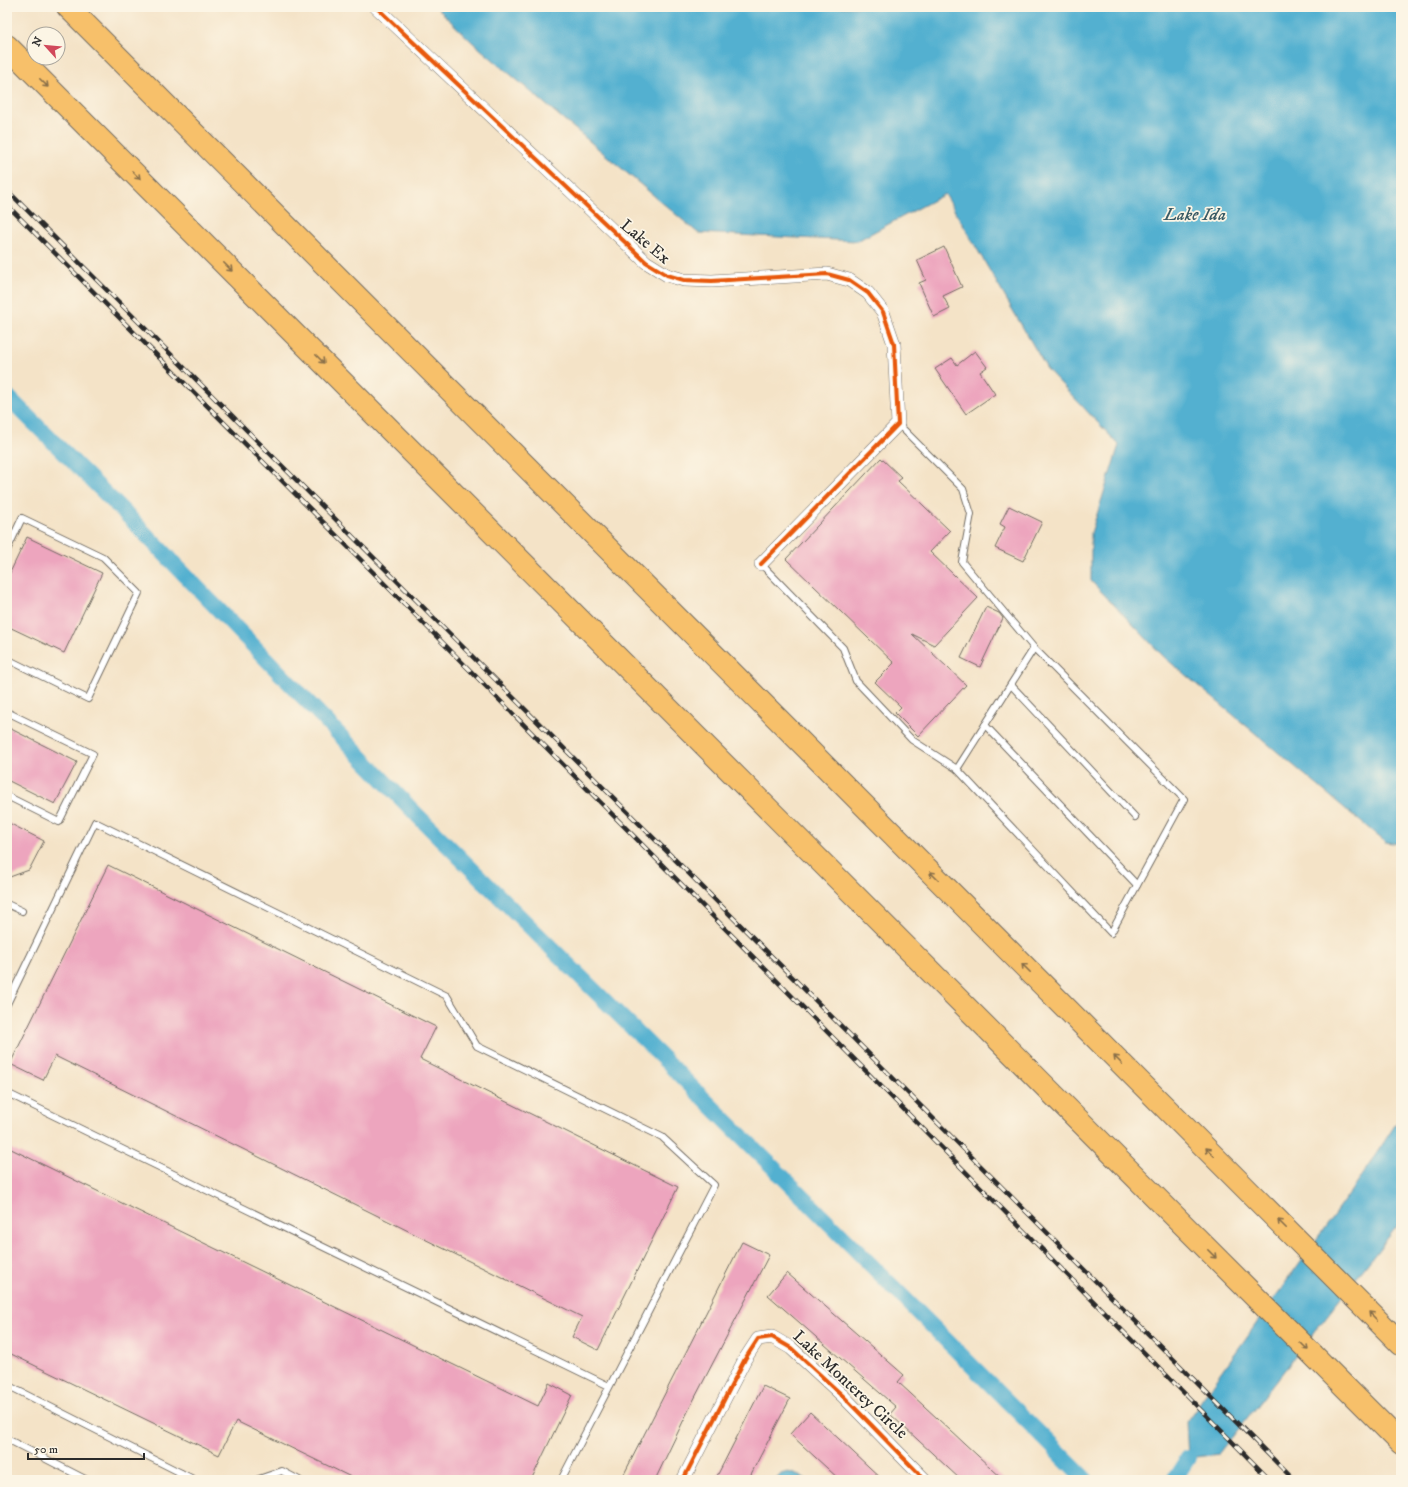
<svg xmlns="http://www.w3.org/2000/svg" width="1408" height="1487" viewBox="0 0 1408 1487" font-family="'IM FELL DW Pica',serif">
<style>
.water{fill:#52b0d0;stroke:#3e6e7e}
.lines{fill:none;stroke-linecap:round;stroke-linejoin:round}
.canal{stroke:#52b0d0;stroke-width:16}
.building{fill:#eda5be}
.lane-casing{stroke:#716b62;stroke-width:8}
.street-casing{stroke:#716b62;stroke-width:14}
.highway-casing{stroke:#716b62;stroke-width:24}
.lane{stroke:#fff;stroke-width:6}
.street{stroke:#fff;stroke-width:13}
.highway{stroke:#f7c06b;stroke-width:22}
.rail-casing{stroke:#2b2b2b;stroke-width:4.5}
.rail{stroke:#fcf5e5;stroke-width:3;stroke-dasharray:9;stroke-linecap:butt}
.cycleway-casing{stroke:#fcf5e5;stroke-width:6}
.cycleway{stroke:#e8590c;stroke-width:4}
.oneway{stroke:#876e48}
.labels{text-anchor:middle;stroke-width:3.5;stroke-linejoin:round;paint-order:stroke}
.street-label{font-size:17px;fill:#2b2b2b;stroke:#fcf5e5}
.water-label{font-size:18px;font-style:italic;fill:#395a65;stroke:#fcf5e5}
</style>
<rect width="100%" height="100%" fill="#fcf5e5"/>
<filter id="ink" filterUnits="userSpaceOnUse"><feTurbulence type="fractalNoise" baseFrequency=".025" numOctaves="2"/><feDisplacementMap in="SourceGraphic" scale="8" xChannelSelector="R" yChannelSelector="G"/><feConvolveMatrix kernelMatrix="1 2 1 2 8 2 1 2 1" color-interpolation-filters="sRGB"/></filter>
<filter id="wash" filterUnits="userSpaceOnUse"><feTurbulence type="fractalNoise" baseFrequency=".012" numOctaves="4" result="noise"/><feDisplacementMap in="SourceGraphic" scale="16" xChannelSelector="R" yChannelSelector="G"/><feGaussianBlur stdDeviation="0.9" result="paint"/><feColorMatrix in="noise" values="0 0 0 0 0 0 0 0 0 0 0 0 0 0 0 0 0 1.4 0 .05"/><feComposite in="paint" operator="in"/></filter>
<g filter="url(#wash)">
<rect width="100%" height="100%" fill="#f4e3c7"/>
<g class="water">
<path d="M436 7H1398L1401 9V844L1385 842 1164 657 1091 581V533L1119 445 1047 369 945 194 857 241 698 233 472 42Z"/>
<path d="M1401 1116V1221L1219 1454 1188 1458 1186 1422 1363 1174Z"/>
<path d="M788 1472 805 1478 807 1480H775L781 1474Z"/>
</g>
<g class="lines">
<g class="canal">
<path d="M7 396 127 515 417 815 790 1184 1086 1480"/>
<path d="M1174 1480 1188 1458"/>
</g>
</g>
<g id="blocks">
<g class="building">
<path d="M944 247 962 287 943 296 950 309 934 317 919 283 926 280 917 260Z"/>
<path d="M975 351 987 367 980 372 995 394 966 414 935 369 952 358 957 365Z"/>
<path d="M881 458 902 478 898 481 950 531 930 552 978 598 934 645 912 634 966 685 918 736 895 713 901 707 875 682 894 663 786 559Z"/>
<path d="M1009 506 1042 522 1023 561 995 548 1005 527 1000 524Z"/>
<path d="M27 537 102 573 64 653 7 626V579Z"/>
<path d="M986 607 999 613 1003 618 980 667 961 658Z"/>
<path d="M7 727 77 762 55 804 7 780Z"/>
<path d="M7 822 44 841 29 870 7 878Z"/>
<path d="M108 865 436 1027 420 1059 678 1187 598 1350 572 1337 582 1317 55 1056 43 1080 10 1064Z"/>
<path d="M7 1147 538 1406 549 1383 572 1395 531 1480H357L236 1421 219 1455 7 1352Z"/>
<path d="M742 1242 769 1255 690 1407 655 1480H621Z"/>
<path d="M787 1273 904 1375 898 1382 1004 1480H961L890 1414 896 1407 768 1295Z"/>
<path d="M763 1386 790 1399 780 1418 748 1480H715Z"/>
<path d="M810 1412 883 1480H840L790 1434Z"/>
</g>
</g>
</g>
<g filter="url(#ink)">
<use href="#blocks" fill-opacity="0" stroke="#716b62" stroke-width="1"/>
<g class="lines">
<g class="lane-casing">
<g id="lane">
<path d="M898 424 963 489 971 514 962 562 1034 648 957 769 1111 933 1184 799 1034 648"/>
<path d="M7 550 22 518 103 557 139 593 88 699 7 659"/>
<path d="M761 564 843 648 856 681 912 740 957 769"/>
<path d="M1011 685 1135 817"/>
<path d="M7 712 93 754 59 822 7 796"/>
<path d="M985 725 1137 885"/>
<path d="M7 904 22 911"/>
<path d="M7 1004 95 822 447 996 477 1046 662 1137 714 1185 561 1480"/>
<path d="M7 1093 609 1386"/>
<path d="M7 1385 195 1480"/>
<path d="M7 1439 87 1480"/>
<path d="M177 1480 181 1473"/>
<path d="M256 1480 282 1471 299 1480"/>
</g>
</g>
<g class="street-casing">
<g id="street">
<path d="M376 7 646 262 667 275 684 280 712 281 827 274 849 280 868 293 883 312 894 344 898 424 761 564"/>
<path d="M683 1480 745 1359 758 1339 772 1337 791 1348 843 1396 925 1480"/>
</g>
</g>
<g class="highway-casing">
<g id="highway">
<path d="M68 7 1401 1344"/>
<path d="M7 46 1401 1443"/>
</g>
</g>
<use href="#lane" class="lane"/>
<use href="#street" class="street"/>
<use href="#highway" class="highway"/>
<g class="rail-casing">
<g id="rail">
<path d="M7 190 1294 1480"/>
<path d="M7 205 362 561 1270 1480"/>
</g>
</g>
<use href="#rail" class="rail"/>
<g class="cycleway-casing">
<g id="cycleway">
<path d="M376 7 646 262 667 275 684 280 712 281 827 274 849 280 868 293 883 312 894 344 898 424 761 564"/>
<path d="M683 1480 745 1359 758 1339 772 1337 791 1348 843 1396 925 1480"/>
</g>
</g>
<use href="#cycleway" class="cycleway"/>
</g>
<defs><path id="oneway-shaft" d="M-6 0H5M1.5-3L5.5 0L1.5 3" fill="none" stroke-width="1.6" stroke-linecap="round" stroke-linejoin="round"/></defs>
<g class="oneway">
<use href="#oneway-shaft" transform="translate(44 83) rotate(45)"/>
<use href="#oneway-shaft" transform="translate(136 175) rotate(45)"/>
<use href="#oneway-shaft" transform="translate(228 267) rotate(45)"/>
<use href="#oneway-shaft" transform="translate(320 359) rotate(45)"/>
<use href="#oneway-shaft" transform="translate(934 876) rotate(-135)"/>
<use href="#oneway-shaft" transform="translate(1026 968) rotate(-135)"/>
<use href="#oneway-shaft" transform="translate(1118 1060) rotate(-135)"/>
<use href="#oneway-shaft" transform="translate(1210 1152) rotate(-135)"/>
<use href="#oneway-shaft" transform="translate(1282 1224) rotate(-135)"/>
<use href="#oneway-shaft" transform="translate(1212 1254) rotate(45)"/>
<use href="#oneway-shaft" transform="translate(1373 1316) rotate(-135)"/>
<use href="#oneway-shaft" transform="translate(1304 1346) rotate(45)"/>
</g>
</g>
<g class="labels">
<g class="street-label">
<text transform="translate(646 241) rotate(40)" y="6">Lake Ex</text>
<text transform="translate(851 1384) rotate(43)" y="6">Lake Monterey Circle</text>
</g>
<g class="water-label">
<text x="1195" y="220">Lake Ida</text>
</g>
</g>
<rect width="1408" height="1487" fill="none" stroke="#fcf5e5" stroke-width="24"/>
<g transform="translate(46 46) rotate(297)"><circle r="19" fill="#fcf5e5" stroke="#a8a49b"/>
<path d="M0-3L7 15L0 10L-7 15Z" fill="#d1495b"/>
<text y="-6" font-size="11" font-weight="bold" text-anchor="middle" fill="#2b2b2b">N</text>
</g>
<path d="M28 1453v6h116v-6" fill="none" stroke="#2b2b2b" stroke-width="2"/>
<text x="34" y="1453" font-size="12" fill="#2b2b2b" stroke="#fcf5e5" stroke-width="3" paint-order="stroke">50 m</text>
</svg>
